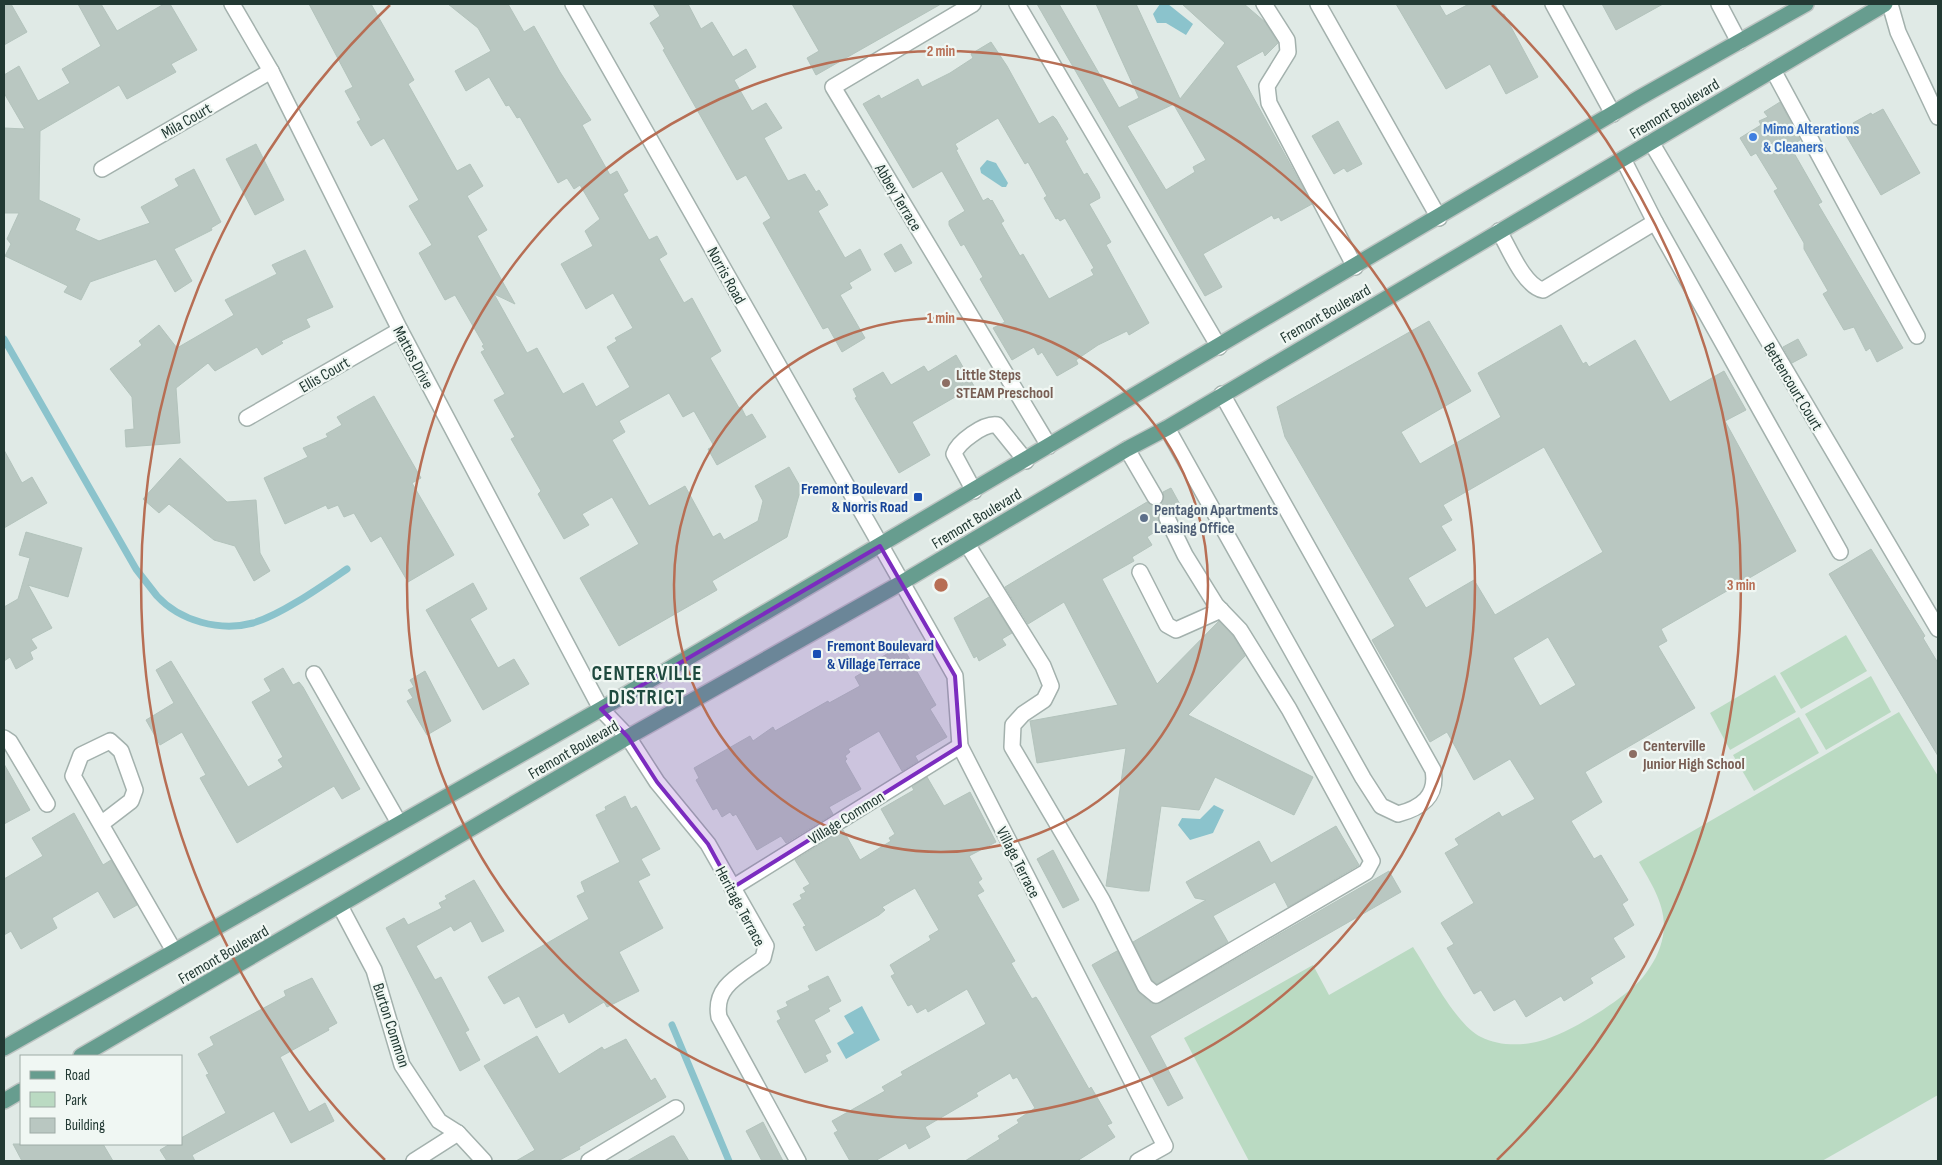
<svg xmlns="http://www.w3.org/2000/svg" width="1942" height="1165" viewBox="0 0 1942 1165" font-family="'Sofia Sans Condensed',sans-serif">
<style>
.green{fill:#badac2}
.water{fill:#8bc3cc}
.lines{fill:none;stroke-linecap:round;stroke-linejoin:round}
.stream{stroke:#8bc3cc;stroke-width:7}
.building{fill:#b9c7c1;stroke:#b3c3bc;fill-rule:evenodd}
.minor-tunnel{stroke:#bac7c2;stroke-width:15;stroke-dasharray:15 8;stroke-linecap:butt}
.minor-casing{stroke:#a3b1ad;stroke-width:18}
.major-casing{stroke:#bdc4c2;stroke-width:18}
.minor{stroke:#fff;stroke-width:15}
.major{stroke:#679d8f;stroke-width:15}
.marked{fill:#7b2cbf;fill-opacity:0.2;stroke:#7b2cbf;stroke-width:4;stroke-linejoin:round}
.ring{fill:none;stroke:#b76e54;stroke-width:2.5}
.shop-dot{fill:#3f7fe0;stroke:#f0f7f3;stroke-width:2}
.education-dot{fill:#8d6e63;stroke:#f0f7f3;stroke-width:2}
.transit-dot{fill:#1a4fb4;stroke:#f0f7f3;stroke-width:2}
.service-dot{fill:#5c6f8a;stroke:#f0f7f3;stroke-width:2}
.labels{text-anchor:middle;stroke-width:4.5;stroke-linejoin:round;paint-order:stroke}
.street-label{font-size:16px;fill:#223933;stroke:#f0f7f3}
.shop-label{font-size:16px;font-weight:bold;fill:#366cbe;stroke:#f0f7f3;text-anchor:start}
.education-label{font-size:16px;font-weight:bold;fill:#785e54;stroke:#f0f7f3;text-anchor:start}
.transit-label{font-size:16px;font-weight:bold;fill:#164399;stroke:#f0f7f3;text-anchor:end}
.service-label{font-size:16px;font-weight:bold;fill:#4e5e75;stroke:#f0f7f3;text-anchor:start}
.district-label{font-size:21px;font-weight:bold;letter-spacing:1px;fill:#1f4a3f;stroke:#f0f7f3}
.centre{fill:#b76e54;stroke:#f0f7f3;stroke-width:2.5}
.ring-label{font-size:15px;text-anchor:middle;font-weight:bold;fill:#b76e54;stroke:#f0f7f3;stroke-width:4.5;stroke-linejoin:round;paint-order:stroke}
</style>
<rect width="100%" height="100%" fill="#e0eae6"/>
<g class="green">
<path d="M1846 635 1867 671 1801 709 1780 673Z"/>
<path d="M1775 675 1796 712 1730 750 1710 713Z"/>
<path d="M1871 676 1891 712 1826 750 1805 714Z"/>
<path d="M1899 712 1938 776V1095L1822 1161H1249L1184 1038 1313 965 1329 995 1413 947C1429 971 1456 1025 1481 1037 1498 1046 1522 1046 1540 1041 1568 1034 1625 999 1643 977 1653 964 1660 952 1663 936 1668 908 1652 885 1639 862Z"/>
<path d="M1799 717 1819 753 1754 791 1733 755Z"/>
</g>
<g class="water">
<path d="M1160 4H1168L1193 24 1186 35 1166 23H1157L1153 14Z"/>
<path d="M987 160 996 163 1008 183 1006 187H1002L981 173 980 168Z"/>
<path d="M1214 805 1224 810 1213 833 1190 840 1178 825 1182 818 1200 819Z"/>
<path d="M862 1006 880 1040 846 1059 837 1043 854 1033 844 1016Z"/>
</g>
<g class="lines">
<g class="stream">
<path d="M4 339 136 569C143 578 150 587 157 596 180 621 220 632 253 623 281 615 322 586 347 569"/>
<path d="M672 1025 729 1161"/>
</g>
</g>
<g class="building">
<path d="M4 4H11L27 32 4 45Z"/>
<path d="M78 4H101L117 31 164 4H170L197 50 171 64 176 72 127 99 119 85 40 131 39 200 80 219 75 230 99 241 150 223 141 207 179 186 175 179 194 169 221 222 211 228 212 230 174 249 192 281 175 292 156 259 90 282 81 300 64 292 68 286 5 256 11 244 7 239 19 213H4V128L25 129 4 93V75L19 66 38 101 70 83 62 69 101 46Z"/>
<path d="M309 4H371L414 80 408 84 457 171 470 164 483 186 467 196 487 230 477 236 515 304 494 294 527 353 537 348 563 394 583 383 596 407 630 387 607 347 617 341 615 338 633 328 613 293 586 309 561 264 593 246 585 231 600 219 580 185 574 189 567 178 558 183 520 117 517 118 509 105 506 106 489 77 466 91 455 71 491 51 478 28 448 4H508L524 32 534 26 560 72 591 120 582 125 610 175 617 171 628 191 623 194 649 240 657 236 667 254 659 259 684 303 692 298 721 351 710 358 739 408 741 407 746 417 752 414 766 437 717 465 708 449 714 446 694 411 683 417 669 393 619 421 625 432 612 440 649 506 685 486 713 537 720 533 724 540 758 521 763 501 755 486 789 467 801 488 787 537 712 581 717 590 619 646 580 578 639 544 612 497 582 514 589 525 564 539 538 494 541 491 511 439 515 437 494 400 505 394 481 352 485 350 482 346 484 345 455 295 445 300 419 253 432 245 409 206 419 200 384 138 371 146 357 122 361 120 345 91 353 87Z"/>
<path d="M653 4H688L701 29 712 22 733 57 746 49 756 67 734 80 752 111 766 103 782 128 764 138 788 181 805 174 816 192 819 190 828 205 818 211 845 258 860 249 871 270 849 283 852 288 840 295 865 338 842 352 828 327 823 329 763 223 771 218 746 175 737 180 663 50 665 49 650 23 660 16Z"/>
<path d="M792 4H941L816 75 807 58 819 51Z"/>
<path d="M1037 4H1059L1119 108 1139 98 1096 4H1136L1180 99 1225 43 1182 4H1244L1265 22 1278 43 1265 56 1263 51 1236 66 1312 204 1281 221 1279 217 1274 219 1272 215 1203 254 1222 287 1205 296ZM1176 103 1174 105 1206 160 1193 167 1195 172 1166 190 1127 126Z"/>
<path d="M1396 4H1439L1446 16 1469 4H1495L1501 15 1504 14 1538 77 1506 94 1490 64 1446 89Z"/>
<path d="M1602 4H1663L1616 30Z"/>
<path d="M991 42 1007 66 1039 124 1053 116 1056 119 1068 139 1065 141 1084 175 1087 173 1099 193 1100 198 1089 204 1111 242 1106 245 1149 323 1129 335 1127 331 1098 345 1076 360 1078 364 1057 376 1042 352 1038 355 1034 347 1012 360 993 328 1005 322 980 279 983 277 964 244 961 246 949 225V221L965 211 942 171 913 188 863 104 879 95 881 99 918 79 922 87 950 73 973 58 971 54ZM998 118 1025 164 1028 162 1047 196 1044 198 1056 219 1058 218 1060 221 1065 218 1094 268 1091 270 1094 275 1049 299 1023 254 1020 256 1001 223 1004 221 992 200 991 201 988 198 983 201 956 150 958 149 955 144Z"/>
<path d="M1780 102 1800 140 1790 146 1822 202 1818 204 1903 348 1877 362 1870 348 1866 351 1854 327 1844 330 1823 294 1828 291 1804 249V243L1774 191 1778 189 1756 153 1751 156 1740 138 1761 125 1759 121 1768 117 1764 112Z"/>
<path d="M1883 109 1920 173 1881 195 1844 132 1855 125 1853 123 1871 113 1872 115Z"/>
<path d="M1338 121 1362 164 1347 172 1344 168 1334 174 1312 136Z"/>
<path d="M256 144 284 200 255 215 226 159Z"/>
<path d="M901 244 912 263 895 272 884 254Z"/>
<path d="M305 250 333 307 306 319 310 327 281 341 283 343 262 355 257 347 215 371 208 363 176 388 180 443 126 447 125 430 134 429 132 397 110 369 142 345 139 341 159 325 177 348 234 315 225 300 277 274 272 265Z"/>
<path d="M1429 321 1471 391 1401 432 1420 464 1501 417 1478 373 1561 325 1583 364 1586 362 1589 367 1635 340 1670 402 1724 371 1746 410 1725 421 1796 551 1661 629 1667 641 1658 646 1695 708 1585 772 1602 802 1571 821 1594 859 1601 855 1628 900 1622 904 1634 925 1613 938 1625 957 1590 978 1593 983 1564 1001 1561 996 1526 1017 1515 999 1494 1011 1481 990 1474 994 1447 948 1454 944 1441 923 1474 903 1445 853 1459 845 1455 839 1499 812 1502 817 1535 799 1510 759 1474 780 1447 732 1430 742 1372 640 1395 626 1285 437 1277 407ZM1544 447 1603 552 1495 615 1474 580 1426 608 1408 578 1456 550 1441 526 1452 520 1443 505ZM1548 637 1576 685 1540 706 1513 658Z"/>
<path d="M1798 339 1807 355 1792 363 1783 347Z"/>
<path d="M956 355 974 386 912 422 930 455 899 473 855 398 857 397 853 389 883 372 891 385 924 366 928 372Z"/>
<path d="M374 396 421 478 412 483 454 555 408 582 381 536 371 542 354 513 344 517 338 505 328 509 326 505 285 524 264 478 308 457 303 448 328 437 326 434 342 425 337 417Z"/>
<path d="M4 450 22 483 32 477 47 503 4 528Z"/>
<path d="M180 458 227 502 256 500 260 553 270 571 254 581 235 546 214 540 169 504 159 513 143 499Z"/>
<path d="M1171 488 1182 508 1175 513 1167 509 1160 512 1159 522 1153 525 1156 531 1147 537 1152 545 1132 557 1134 561 1102 579 1157 684 1219 621 1233 636 1245 656 1188 715 1313 777 1294 815 1215 777 1199 810 1161 806 1149 891H1141L1106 886 1126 748 1037 763 1030 721 1118 705 1064 602 1028 624 1005 587 1147 502 1155 506 1160 505 1164 497 1163 492Z"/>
<path d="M26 532 82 548 68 597 28 585 52 628 31 639 37 648 30 652 33 659 16 669 10 657 4 661V607L18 599 30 558 19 555Z"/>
<path d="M1871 549 1925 636 1923 638 1938 663V756L1829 574Z"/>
<path d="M473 583 487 609 470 619 498 668 514 659 529 684 483 710 426 610Z"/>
<path d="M989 597 1012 633 1002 639 1006 645 979 661 977 656 974 658 954 618Z"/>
<path d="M904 649 936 705 930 709 947 737 915 756 918 761 902 771 879 731 848 749 850 752 845 756 847 759 845 761 861 789 829 807 833 814 786 843 781 836 757 850 736 814 733 816 730 812 722 817 717 808 713 810 696 780 699 778 694 768 750 736 753 741 773 727 775 731 828 701 829 703 860 686 855 677 865 671 863 668 892 651 894 655Z"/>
<path d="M171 661 248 787 283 767 278 760 283 757 252 702 271 691 264 679 283 668 293 685 299 682 303 687 360 789 342 799 334 786 237 843 200 778 206 775 182 732 160 745 146 720 174 703 156 670Z"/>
<path d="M425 671 451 721 427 735 407 701 413 698 408 690 414 687 410 680Z"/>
<path d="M4 764 30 810 4 824Z"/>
<path d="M927 777 944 806 970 792 996 842 969 856 982 879 978 882 984 891 977 895 1015 961 1011 963 1032 999 1036 997 1040 1003 1089 1089 1091 1087 1112 1123 1107 1125 1115 1137 1077 1161H965L1000 1139 998 1136 1019 1123 1017 1120 1035 1108 1017 1077 1013 1079 1010 1073 976 1093 978 1096 925 1127 930 1137 909 1149 906 1143 875 1161H850L834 1133 838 1131 832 1121 885 1091 882 1087 903 1075 901 1072 986 1024 967 989 928 1012 926 1008 917 1013 912 1004 908 1006 891 976 895 974 890 965 931 940 929 936 939 930 915 888 882 907 885 910 879 915 816 951 803 927 806 926 793 904 802 899 800 895 806 892 803 888 810 884 795 860 843 830 860 860 891 841 889 838 895 834 881 809 914 790 912 787Z"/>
<path d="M625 796 631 809 636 806 660 849 641 859 650 875 638 881 663 928 619 952 639 991 607 1007 604 1002 569 1023 564 1013 536 1028 519 996 504 1004 488 977 589 919 577 896 585 892 581 882 620 862 596 815 606 810 605 807Z"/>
<path d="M74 813 103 865 111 860 137 905 114 918 98 891 52 918 57 928 21 949 11 931 4 935V879L43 856 32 838Z"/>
<path d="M1336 826 1359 865 1288 907 1275 882 1213 916 1228 942 1157 984 1152 980 1133 942 1206 900 1195 898 1186 882 1259 841 1271 863Z"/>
<path d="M1053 850 1079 900 1063 908 1037 859Z"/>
<path d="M1389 871 1401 892 1150 1036 1183 1098 1168 1106 1092 965 1117 951 1139 993 1151 1003H1160Z"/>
<path d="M474 880 504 931 482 942 471 921 454 931 451 926 416 946 435 980 441 977 469 1030 465 1032 480 1060 460 1071 386 928 404 918 408 925 442 908 439 903 447 899 445 896Z"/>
<path d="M828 976 841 1001 828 1008 830 1011 814 1020 831 1052 825 1055 828 1061 805 1073 777 1021 781 1019 777 1011 788 1006 786 1002 810 990 808 986Z"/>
<path d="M312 978 337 1023 328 1028 329 1030 280 1057 309 1112 325 1103 334 1121 291 1143 274 1111 192 1155 195 1161H167L160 1150 170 1144H181V1138L226 1113 206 1075 209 1074 198 1054 214 1045 210 1037 286 996 284 991Z"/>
<path d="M537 1036 559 1074 602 1047 604 1050 626 1039 651 1081 655 1078 666 1097 579 1147 580 1149 558 1161H516L535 1150 484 1066Z"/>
<path d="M763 1122 783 1161H762L746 1131Z"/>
<path d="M671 1136H674L689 1161H627Z"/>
<path d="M13 1144H103L113 1161H22Z"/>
</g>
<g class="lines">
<path class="minor-tunnel" d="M1155 497 1167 518"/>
<g class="minor-casing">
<g id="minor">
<path d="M232 4 271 71 400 330 601 709 628 737 657 782 708 844 766 946 763 958C741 975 713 986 719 1017L798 1161"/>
<path d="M573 4 955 676 960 746 1165 1146 1138 1161"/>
<path d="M973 4 833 87 1049 446"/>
<path d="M1017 4 1219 347"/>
<path d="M1264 4 1287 40 1288 52 1267 86 1269 103 1355 267"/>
<path d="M1318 4 1439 218"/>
<path d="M1553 4 1613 114"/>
<path d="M1719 4 1739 42"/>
<path d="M1890 4 1898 32 1938 117"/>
<path d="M1773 70 1917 336"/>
<path d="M1651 142 1938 629"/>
<path d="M1623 159 1655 222 1840 552"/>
<path d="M102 169 271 71"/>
<path d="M1499 231C1509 248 1524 286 1543 290L1655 222"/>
<path d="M247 418 400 330"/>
<path d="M1167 428 1363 778 1381 806 1398 814C1421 808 1438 796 1433 770L1222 394"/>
<path d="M1127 449 1155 497"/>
<path d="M974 491 954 454C958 442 984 423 997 425L1026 461"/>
<path d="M967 544 1043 666 1051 686 1044 700 1023 714 1013 725 1012 747 1102 900 1145 986 1156 995 1366 872 1372 861 1289 709 1240 630 1216 605 1185 555 1167 518"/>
<path d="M1140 572 1167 625 1176 630 1221 610"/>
<path d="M314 674 399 823"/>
<path d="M4 738 10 742 47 804"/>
<path d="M101 824 131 801 135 790 121 751 110 741 81 755 73 776 174 951"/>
<path d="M732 888 960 746"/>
<path d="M340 906 374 970 402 1065 439 1121 458 1133"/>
<path d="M414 1161 458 1133 484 1161"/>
<path d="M589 1161 676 1108"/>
</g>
</g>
<g class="major-casing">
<g id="major">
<path d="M4 1048 601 709 1639 98 1806 4"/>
<path d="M81 1056 628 737 901 583 1127 449 1167 428 1885 4"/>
<path d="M4 1101 21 1091"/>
</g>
</g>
<use href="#minor" class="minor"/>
<use href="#major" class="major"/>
</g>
<path class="marked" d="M880 546 955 676 960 746 732 888 708 844 657 782 628 737 601 709Z"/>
<g class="ring">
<circle cx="941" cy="585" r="267"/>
<circle cx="941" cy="585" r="534"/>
<path d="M385 1160A800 800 0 0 1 390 5M1492 5A800 800 0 0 1 1497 1160"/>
</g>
<circle class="shop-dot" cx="1753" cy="137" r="5"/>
<g class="education-dot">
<circle cx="946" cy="383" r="5"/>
<circle cx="1633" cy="754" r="5"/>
</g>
<g class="transit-dot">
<rect x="913" y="492" width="10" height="10" rx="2.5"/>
<rect x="812" y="649" width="10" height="10" rx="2.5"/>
</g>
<circle class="service-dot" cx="1144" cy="518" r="5"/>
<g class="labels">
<g class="street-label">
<text transform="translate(1674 108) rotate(-31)" y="6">Fremont Boulevard</text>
<text transform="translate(186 120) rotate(-30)" y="6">Mila Court</text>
<text transform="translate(899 197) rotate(59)" y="6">Abbey Terrace</text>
<text transform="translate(727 275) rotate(61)" y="6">Norris Road</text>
<text transform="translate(1325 313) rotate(-30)" y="6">Fremont Boulevard</text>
<text transform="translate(414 357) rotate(62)" y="6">Mattos Drive</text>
<text transform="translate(324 374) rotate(-30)" y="6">Ellis Court</text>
<text transform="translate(1794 386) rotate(59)" y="6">Bettencourt Court</text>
<text transform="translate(976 518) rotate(-31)" y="6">Fremont Boulevard</text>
<text transform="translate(573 749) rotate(-30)" y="6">Fremont Boulevard</text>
<text transform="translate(846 817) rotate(-32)" y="6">Village Common</text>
<text transform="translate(1019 862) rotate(63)" y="6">Village Terrace</text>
<text transform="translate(741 906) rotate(62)" y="6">Heritage Terrace</text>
<text transform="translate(223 954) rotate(-30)" y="6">Fremont Boulevard</text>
<text transform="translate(392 1025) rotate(72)" y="6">Burton Common</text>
</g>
<g class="shop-label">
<text x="1763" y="134">Mimo Alterations<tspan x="1763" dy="18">&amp; Cleaners</tspan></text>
</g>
<g class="education-label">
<text x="956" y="380">Little Steps<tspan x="956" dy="18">STEAM Preschool</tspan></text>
<text x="1643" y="751">Centerville<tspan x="1643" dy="18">Junior High School</tspan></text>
</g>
<g class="transit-label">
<text x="908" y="494">Fremont Boulevard<tspan x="908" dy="18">&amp; Norris Road</tspan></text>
<text x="827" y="651" text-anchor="start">Fremont Boulevard<tspan x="827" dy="18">&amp; Village Terrace</tspan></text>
</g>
<g class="service-label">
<text x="1154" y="515">Pentagon Apartments<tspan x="1154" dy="18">Leasing Office</tspan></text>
</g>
<g class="district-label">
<text x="647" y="680">CENTERVILLE<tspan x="647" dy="24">DISTRICT</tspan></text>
</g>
</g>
<circle cx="941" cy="585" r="8" class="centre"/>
<g class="ring-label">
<text x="941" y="56">2 min</text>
<text x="941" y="323">1 min</text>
<text x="1741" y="590">3 min</text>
</g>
<rect width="1942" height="1165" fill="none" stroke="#223933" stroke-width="10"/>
<rect x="20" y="1055" width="162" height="90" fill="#f0f7f3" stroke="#9eaba6"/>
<rect x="30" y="1071" width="25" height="8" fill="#679d8f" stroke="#9eaba6"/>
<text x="65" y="1080" font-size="15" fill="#223933">Road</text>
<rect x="30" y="1092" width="25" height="15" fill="#badac2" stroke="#9eaba6"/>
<text x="65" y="1105" font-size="15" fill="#223933">Park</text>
<rect x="30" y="1118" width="25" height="15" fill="#b9c7c1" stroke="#9eaba6"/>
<text x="65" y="1130" font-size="15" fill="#223933">Building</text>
</svg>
